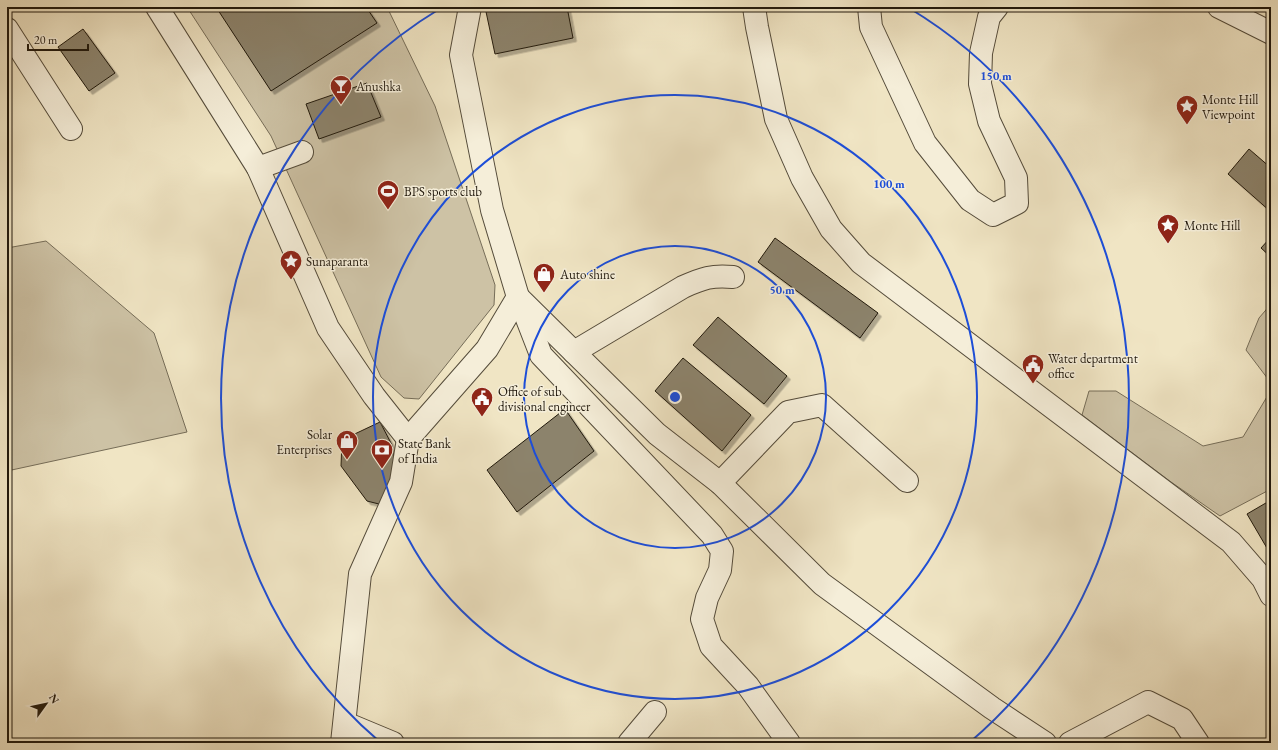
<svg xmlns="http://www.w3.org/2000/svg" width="1278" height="750" viewBox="0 0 1278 750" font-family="'EB Garamond',serif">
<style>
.green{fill:#cdc2a5;stroke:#766d58}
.building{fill:#8c836c;stroke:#20180c;filter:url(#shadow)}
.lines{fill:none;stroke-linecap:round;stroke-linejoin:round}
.minor-casing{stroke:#544b3a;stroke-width:24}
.minor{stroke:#f5eed9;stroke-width:22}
.ring{fill:none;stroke:#1d4ed8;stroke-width:2}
.labels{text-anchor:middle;stroke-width:3;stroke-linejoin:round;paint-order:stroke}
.poi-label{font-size:13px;fill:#20180c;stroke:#f5eed9;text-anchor:start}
.centre{fill:#1d4ed8;stroke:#f5eed9;stroke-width:2}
.ring-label{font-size:12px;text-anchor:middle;font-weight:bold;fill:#1d4ed8;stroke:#f5eed9;stroke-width:3;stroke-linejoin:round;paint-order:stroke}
</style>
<defs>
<filter id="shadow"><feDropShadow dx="3.5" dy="3.5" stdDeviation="0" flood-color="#0004"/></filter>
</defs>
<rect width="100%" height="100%" fill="#f0e5c4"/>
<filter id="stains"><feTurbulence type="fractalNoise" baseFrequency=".005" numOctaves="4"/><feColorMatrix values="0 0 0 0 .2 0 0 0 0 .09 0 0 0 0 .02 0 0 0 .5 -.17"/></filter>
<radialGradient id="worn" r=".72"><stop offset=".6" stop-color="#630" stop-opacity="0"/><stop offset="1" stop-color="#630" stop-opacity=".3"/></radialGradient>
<g class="green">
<path d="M187 7H387L435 106 495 285 494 305 419 399 404 398 381 377 271 136Z"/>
<path d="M46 241 154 333 187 432 7 471V248Z"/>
<path d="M1271 304V383L1246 350 1259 318Z"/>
<path d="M1271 390V489L1220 516 1171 482 1082 415 1089 391H1116L1203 446 1243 437Z"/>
</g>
<g class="building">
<path d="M216 7H366L377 23 271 91Z"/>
<path d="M485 7H567L573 38 495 54Z"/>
<path d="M83 29 115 73 89 91 58 47Z"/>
<path d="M367 83 381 117 319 139 306 104Z"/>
<path d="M1249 149 1271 168V212L1228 174Z"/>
<path d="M1271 237V257L1261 248Z"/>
<path d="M775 238 878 313 860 338 758 262Z"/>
<path d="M718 317 787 376 764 404 693 345Z"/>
<path d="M683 358 751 415 722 451 655 391Z"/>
<path d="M565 409 594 451 517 512 487 470Z"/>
<path d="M380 422 392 445 396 474 379 504 367 501 341 466 342 440Z"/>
<path d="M1271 500V555L1247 514Z"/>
</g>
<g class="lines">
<g class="minor-casing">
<g id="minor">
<path d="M157 7 258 168 328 328 374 396 408 439"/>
<path d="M754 7 757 27 776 119 802 178 831 229 861 263 1231 542 1263 579 1271 595"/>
<path d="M869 7 871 27 925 143 970 200 993 215 1017 203 1016 178 989 121 980 84 981 53 989 17 997 7"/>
<path d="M1219 7 1271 33"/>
<path d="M7 29 71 129"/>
<path d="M258 168 302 152"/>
<path d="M518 297 657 434 720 483 822 584 992 708 1045 743"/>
<path d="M522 306 541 355 712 535 722 551 720 570 707 598 702 619 711 646 748 686 789 743"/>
<path d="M574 352 683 287C703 278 712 275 733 277"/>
<path d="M720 483 788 412 822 405 907 481"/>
<path d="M345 723 393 743"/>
<path d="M342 743 360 574 401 482 408 439 487 349 518 297 492 210 461 55 470 7"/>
<path d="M629 743 655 712"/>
<path d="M1070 743 1148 702 1182 719 1198 743"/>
</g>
</g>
<use href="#minor" class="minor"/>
</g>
<g class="ring">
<circle cx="675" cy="397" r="151"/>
<circle cx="675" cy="397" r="302"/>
<path d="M380 742A454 454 0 0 1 441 8M909 8A454 454 0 0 1 970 742"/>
</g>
<defs>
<g id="bar-pin" transform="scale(1.15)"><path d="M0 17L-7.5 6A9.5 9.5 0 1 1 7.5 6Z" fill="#8f2418" stroke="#f5eed9"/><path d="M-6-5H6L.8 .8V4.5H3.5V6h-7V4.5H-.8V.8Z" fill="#fff"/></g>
<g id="sight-pin" transform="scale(1.15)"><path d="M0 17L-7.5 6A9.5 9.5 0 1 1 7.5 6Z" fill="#8f2418" stroke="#f5eed9"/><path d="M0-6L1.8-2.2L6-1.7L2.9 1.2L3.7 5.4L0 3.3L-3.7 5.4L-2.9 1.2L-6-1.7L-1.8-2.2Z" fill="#fff"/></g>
<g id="stadium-pin" transform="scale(1.15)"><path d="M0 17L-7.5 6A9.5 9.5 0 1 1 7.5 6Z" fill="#8f2418" stroke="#f5eed9"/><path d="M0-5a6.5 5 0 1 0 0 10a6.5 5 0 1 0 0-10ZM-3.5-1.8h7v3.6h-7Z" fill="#fff"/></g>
<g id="shop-pin" transform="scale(1.15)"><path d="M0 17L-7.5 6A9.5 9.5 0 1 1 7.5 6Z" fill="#8f2418" stroke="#f5eed9"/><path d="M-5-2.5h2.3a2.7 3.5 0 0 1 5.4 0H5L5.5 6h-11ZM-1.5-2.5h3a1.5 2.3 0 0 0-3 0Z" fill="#fff"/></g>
<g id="civic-pin" transform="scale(1.15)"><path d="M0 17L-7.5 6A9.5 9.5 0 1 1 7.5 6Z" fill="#8f2418" stroke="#f5eed9"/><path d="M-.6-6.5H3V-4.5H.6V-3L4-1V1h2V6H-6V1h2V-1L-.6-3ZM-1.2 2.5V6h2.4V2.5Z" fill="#fff"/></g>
<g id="bank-pin" transform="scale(1.15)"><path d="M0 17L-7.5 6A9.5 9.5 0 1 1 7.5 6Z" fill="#8f2418" stroke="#f5eed9"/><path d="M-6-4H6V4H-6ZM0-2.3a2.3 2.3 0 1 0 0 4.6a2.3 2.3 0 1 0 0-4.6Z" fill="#fff"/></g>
</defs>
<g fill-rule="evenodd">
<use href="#bar-pin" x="341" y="86"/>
<use href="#sight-pin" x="1187" y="106"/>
<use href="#stadium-pin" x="388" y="191"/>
<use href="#sight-pin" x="1168" y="225"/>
<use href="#sight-pin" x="291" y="261"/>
<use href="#shop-pin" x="544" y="274"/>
<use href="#civic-pin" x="1033" y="365"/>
<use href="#civic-pin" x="482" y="398"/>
<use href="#shop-pin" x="347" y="441"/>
<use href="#bank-pin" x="382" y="450"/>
</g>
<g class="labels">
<g class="poi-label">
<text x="356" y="91">Anushka</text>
<text x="1202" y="104">Monte Hill<tspan x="1202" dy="15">Viewpoint</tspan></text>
<text x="404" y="196">BPS sports club</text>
<text x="1184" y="230">Monte Hill</text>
<text x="306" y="266">Sunaparanta</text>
<text x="560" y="279">Auto shine</text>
<text x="1048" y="363">Water department<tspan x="1048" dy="15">office</tspan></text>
<text x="498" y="396">Office of sub<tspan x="498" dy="15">divisional engineer</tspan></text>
<text x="332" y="439" text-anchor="end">Solar<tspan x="332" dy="15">Enterprises</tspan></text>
<text x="398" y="448">State Bank<tspan x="398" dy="15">of India</tspan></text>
</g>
</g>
<circle cx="675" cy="397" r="6" class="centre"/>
<g class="ring-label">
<text x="996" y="80">150 m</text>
<text x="889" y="188">100 m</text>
<text x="782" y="294">50 m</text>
</g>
<rect width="1278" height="750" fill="none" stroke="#f0e5c4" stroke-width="24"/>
<rect x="8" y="8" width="1262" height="734" fill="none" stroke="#20180c" stroke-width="2"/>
<rect x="12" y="12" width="1254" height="726" fill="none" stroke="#20180c"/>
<g transform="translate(46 704) rotate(57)" stroke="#f5eed9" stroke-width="3" paint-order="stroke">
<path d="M0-3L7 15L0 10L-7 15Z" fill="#20180c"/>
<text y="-6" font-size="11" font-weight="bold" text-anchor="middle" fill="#20180c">N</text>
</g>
<path d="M28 44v6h60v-6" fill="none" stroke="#20180c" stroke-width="2"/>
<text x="34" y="44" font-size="12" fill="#20180c" stroke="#f5eed9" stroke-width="3" paint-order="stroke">20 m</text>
<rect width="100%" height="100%" filter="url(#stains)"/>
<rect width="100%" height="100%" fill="url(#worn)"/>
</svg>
